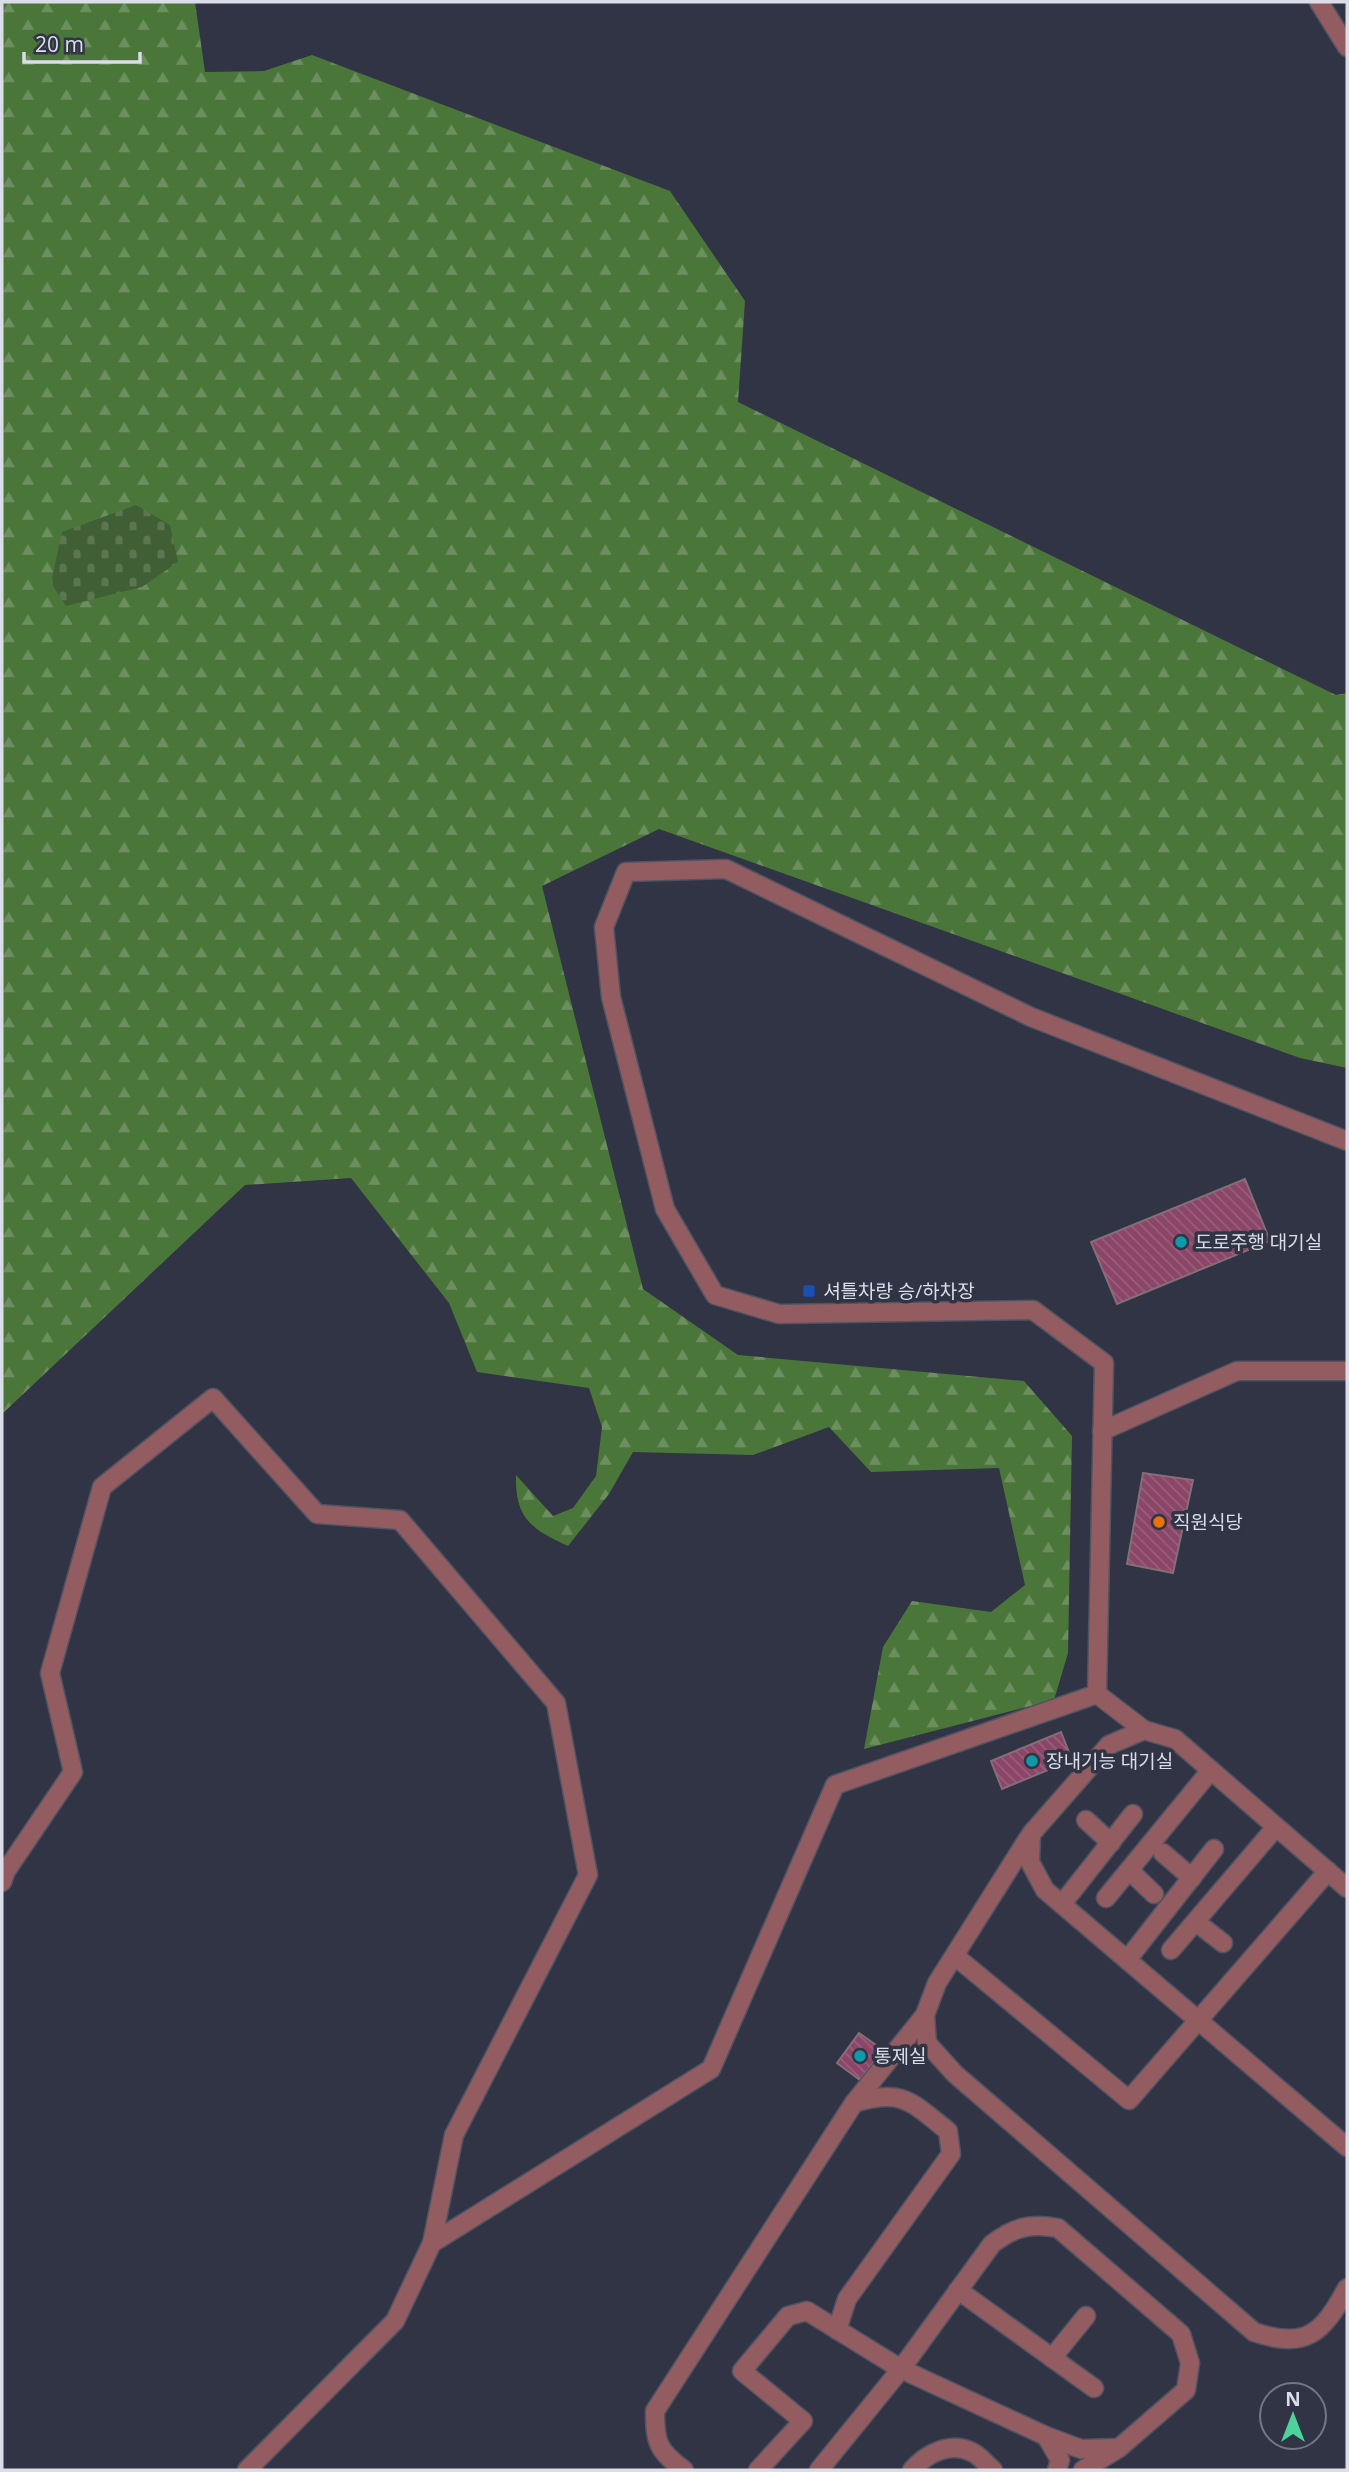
<svg xmlns="http://www.w3.org/2000/svg" width="1349" height="2472" viewBox="0 0 1349 2472" font-family="'Open Sans','Noto Sans KR',sans-serif">
<style>
.forest{fill:url(#forest-firs)}
.cemetery{fill:url(#cemetery-stones)}
.building{fill:url(#building-back-hatch);stroke:#846f78;stroke-width:2}
.lines{fill:none;stroke-linecap:round;stroke-linejoin:round}
.lane-casing{stroke:#4f5362;stroke-width:21}
.street-casing{stroke:#4f5362;stroke-width:21}
.lane{stroke:#935c61;stroke-width:18}
.street{stroke:#935c61;stroke-width:18}
.culture-dot{fill:#0f9aa8;stroke:#303444;stroke-width:2.5}
.transit-dot{fill:#1a4fb4;stroke:#303444;stroke-width:2.5}
.food-dot{fill:#e8710a;stroke:#303444;stroke-width:2.5}
.labels{text-anchor:middle;stroke-width:7;stroke-linejoin:round;paint-order:stroke}
.poi-label{font-size:19px;fill:#dbdee8;stroke:#303444;text-anchor:start}
</style>
<defs>
<pattern id="forest-firs" width="22" height="20" patternUnits="userSpaceOnUse" patternTransform="scale(1.75)"><rect width="22" height="20" fill="#4b763a"/><path d="M5 1l3.5 6h-7zM16 11l3.5 6h-7z" fill="#6d8f60"/></pattern>
<pattern id="cemetery-stones" width="16" height="16" patternUnits="userSpaceOnUse" patternTransform="scale(1.75)"><rect width="16" height="16" fill="#405f34"/><path d="M2 7V4a2 2 0 0 1 4 0v3zM10 15v-3a2 2 0 0 1 4 0v3z" fill="#5b7651"/></pattern>
<pattern id="building-back-hatch" width="6" height="6" patternUnits="userSpaceOnUse" patternTransform="scale(1.75)"><rect width="6" height="6" fill="#8a4567"/><path d="M-1 5l2 2M0 0l6 6M5-1l2 2" fill="none" stroke="#9a5f7d"/></pattern>
</defs>
<rect width="100%" height="100%" fill="#303444"/>
<path class="forest" d="M2 2H195L205 72 264 71 312 55 670 191 745 301 738 402 1336 695 1347 693V1068L1300 1058 659 829 542 886 643 1289 738 1355 1024 1381 1072 1436 1068 1653 1054 1700 864 1749 883 1647 912 1601 991 1612 1025 1585 999 1468 871 1472 829 1427 753 1455 633 1452 609 1494 568 1546C531 1529 515 1518 516 1475L553 1516 573 1508 596 1476 602 1427 589 1388 477 1372 449 1303 351 1178 245 1185 2 1414Z"/>
<path class="cemetery" d="M136 505 170 525 178 562 142 587 66 606 51 583 62 532Z"/>
<g class="building">
<path d="M1245 1179 1270 1241 1117 1304 1091 1242Z"/>
<path d="M1143 1473 1193 1480 1173 1573 1127 1564Z"/>
<path d="M1061 1732 1072 1760 1002 1789 991 1761Z"/>
<path d="M859 2033 883 2050 860 2080 837 2063Z"/>
</g>
<g class="lines">
<g class="lane-casing">
<g id="lane">
<path d="M1102 1431 1237 1371H1347"/>
<path d="M1097 1694 1144 1730"/>
<path d="M1086 1820 1111 1843"/>
<path d="M1029 1837 937 1983 925 2015 927 2043 955 2074 1254 2332C1306 2350 1323 2333 1347 2288"/>
<path d="M1163 1853 1192 1878"/>
<path d="M1129 1870 1154 1894"/>
<path d="M1347 1888 1175 1739 1144 1730 1109 1745 1031 1834 1030 1862 1045 1890 1347 2147"/>
<path d="M1106 1898 1211 1770"/>
<path d="M1062 1904 1133 1814"/>
<path d="M1196 1922 1223 1943"/>
<path d="M1171 1950 1276 1827"/>
<path d="M955 1956 1129 2100 1328 1871"/>
<path d="M1127 1960 1214 1849"/>
<path d="M854 2103 925 2015"/>
<path d="M432 2243 711 2069 835 1785 1097 1694 1104 1363 1033 1310 779 1314 715 1295 665 1209 611 997 604 927 626 872 726 869 1031 1017 1347 1141"/>
<path d="M958 2290 1094 2388"/>
<path d="M1052 2358 1086 2316"/>
<path d="M684 2470C658 2451 655 2443 655 2411L854 2103C903 2088 911 2102 948 2131L951 2154 847 2299 837 2330"/>
<path d="M758 2470 803 2421 742 2371 788 2316 807 2311 901 2369 1046 2436"/>
<path d="M819 2470 901 2369 992 2244C1014 2227 1030 2223 1058 2228L1181 2334 1190 2363 1186 2390 1119 2448 1083 2470"/>
<path d="M912 2470C926 2454 950 2441 972 2452 979 2455 987 2465 993 2470"/>
<path d="M1057 2470 1060 2460 1046 2436 1081 2449 1119 2448"/>
</g>
</g>
<g class="street-casing">
<g id="street">
<path d="M1319 2 1347 47"/>
<path d="M2 1882 6 1871 73 1772 50 1673 102 1487 213 1398 317 1514 400 1520 556 1703 588 1875 454 2135 432 2243 395 2321 247 2470"/>
</g>
</g>
<use href="#lane" class="lane"/>
<use href="#street" class="street"/>
</g>
<g class="culture-dot">
<circle cx="1181" cy="1242" r="7"/>
<circle cx="1032" cy="1761" r="7"/>
<circle cx="860" cy="2056" r="7"/>
</g>
<rect class="transit-dot" x="802" y="1284" width="14" height="14" rx="3.5"/>
<circle class="food-dot" cx="1159" cy="1522" r="7"/>
<g class="labels">
<g class="poi-label">
<text x="1195" y="1249">도로주행 대기실</text>
<text x="823" y="1298">셔틀차량 승/하차장</text>
<text x="1173" y="1529">직원식당</text>
<text x="1046" y="1768">장내기능 대기실</text>
<text x="874" y="2063">통제실</text>
</g>
</g>
<rect width="1349" height="2472" fill="none" stroke="#dbdee8" stroke-width="7"/>
<g transform="translate(1293 2416)"><circle r="33" fill="#303444" stroke="#747886" stroke-width="2"/>
<path d="M0-5L12 26L0 18L-12 26Z" fill="#4cd39b"/>
<text y="-10" font-size="19" font-weight="bold" text-anchor="middle" fill="#dbdee8">N</text>
</g>
<path d="M24 52v10h116v-10" fill="none" stroke="#dbdee8" stroke-width="3.5"/>
<text x="35" y="52" font-size="21" fill="#dbdee8" stroke="#303444" stroke-width="5" paint-order="stroke">20 m</text>
</svg>
